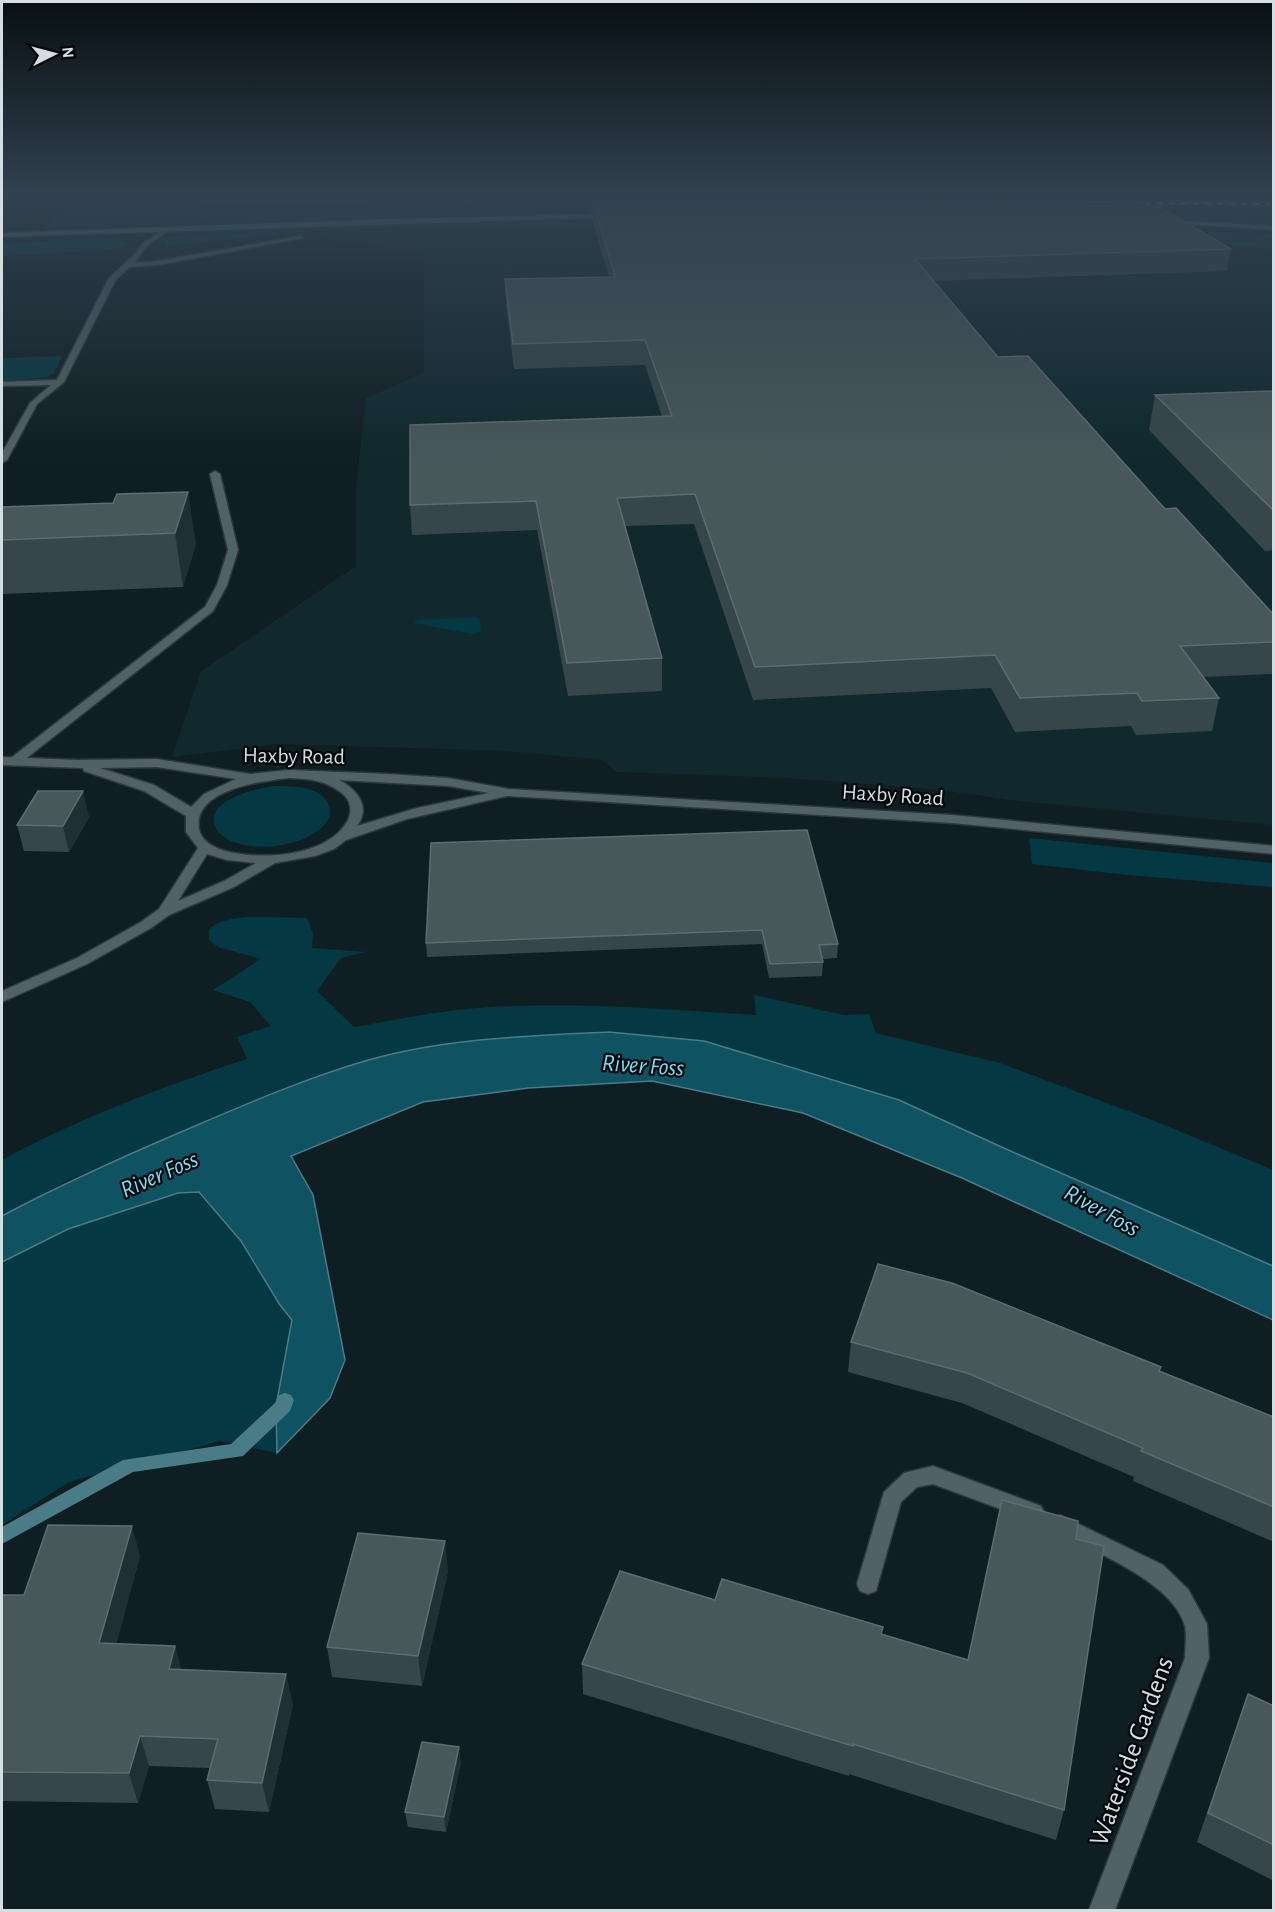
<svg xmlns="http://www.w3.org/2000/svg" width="1275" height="1912" viewBox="0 0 1275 1912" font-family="'Alegreya Sans',sans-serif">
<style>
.built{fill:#10282e}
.green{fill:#043843}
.water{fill:#0f5261;stroke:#4a7c87;stroke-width:1.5}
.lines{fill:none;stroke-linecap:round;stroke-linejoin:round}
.stream{fill:#4a7c87;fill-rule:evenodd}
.minor-casing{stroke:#2f373b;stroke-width:3}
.tertiary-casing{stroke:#2f373b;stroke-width:3}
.secondary-casing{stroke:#2f373b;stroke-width:3}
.minor{fill:#516267;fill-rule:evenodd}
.tertiary{fill:#516267;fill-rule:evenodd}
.secondary{fill:#48818f;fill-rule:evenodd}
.rail-casing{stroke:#bfcacc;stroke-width:3}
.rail{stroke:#030709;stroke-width:2;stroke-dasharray:6;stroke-linecap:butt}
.wall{fill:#37464a}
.shaded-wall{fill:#202f33}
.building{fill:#48575a;stroke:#5e6c6f;stroke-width:1.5}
.labels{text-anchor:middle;stroke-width:4.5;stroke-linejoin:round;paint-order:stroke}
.street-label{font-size:22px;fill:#d4dee0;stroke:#030709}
.water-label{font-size:24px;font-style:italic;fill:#7dddf7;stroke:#030709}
.near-street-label{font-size:27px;fill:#d4dee0;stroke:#030709}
</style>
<rect width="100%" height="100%" fill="#0f1e22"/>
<path class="built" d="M433 227H635L1192 241 1273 249V825L1028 802 930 789 786 778 616 772 602 760 506 751 278 744 172 757 201 671 356 566V488L366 398 424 373V253L317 238 316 230Z"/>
<g class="green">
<path d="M1203 193H1273V200H1181Z"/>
<path d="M406 197H491L426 217 42 228 73 201 200 206 404 207 408 201Z"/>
<path d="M496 197 1273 207V226C991 212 709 213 426 218Z"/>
<path d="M622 221 1123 228 1274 234 1273 249 1192 241 635 227H433L316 230 167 246 164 242 174 236 190 234 453 224Z"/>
<path d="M100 237 128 243 124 247 108 250 2 256V244Z"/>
<path d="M62 356 54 373 48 377 2 381V358Z"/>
<path d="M473 617 479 618 482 631 472 634 414 623 416 620Z"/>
<path d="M272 786C290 786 322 785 329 806 331 812 330 818 326 823 308 845 265 851 240 844 230 841 219 837 215 826 205 800 256 789 272 786Z"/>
<path d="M1029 838 1273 863V887L1127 875 1032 864Z"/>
<path d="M307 918 313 933 312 948 366 952 341 958 317 991 354 1027C391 1021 430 1012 467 1009 563 1000 660 1009 756 1015L754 995 844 1015 869 1014 876 1033 1000 1063 1155 1121 1273 1170 1274 1266 997 1145 899 1100 770 1060 609 1032 491 1038 424 1049 139 1150 67 1181 2 1216V1160C79 1118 164 1086 247 1059L237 1037 271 1026 250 1002 213 990 261 959 218 947 209 940V930C224 911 283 918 307 918Z"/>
<path d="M199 1192 241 1241 279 1303 292 1320 284 1406 277 1453 220 1441 69 1482 2 1525V1262L68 1229 178 1193Z"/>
</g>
<path class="water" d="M609 1032 704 1041 899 1100 997 1145 1273 1266V1320L962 1178 803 1113 652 1081 528 1088 423 1102 291 1156 313 1195 345 1360 330 1398 277 1453 276 1406 292 1320 280 1305 241 1241 199 1192 178 1193 68 1229 2 1262V1216C65 1182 129 1154 195 1126 251 1102 307 1078 365 1061 444 1038 528 1036 609 1032Z"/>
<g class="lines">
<path class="stream" d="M285 1393 291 1395 294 1400 290 1411 243 1456 133 1472 2 1544V1527L123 1460 231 1444 275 1403 279 1395Z"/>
<g class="minor-casing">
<g id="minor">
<path d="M165 228 170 229 147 246 134 263 158 261 300 236 303 238 158 265 129 267 115 281 64 382 37 404 7 460 2 463V453L30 403 51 385 2 386V382L57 380 109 278 136 253 142 244Z"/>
<path d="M215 471 220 474 238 550 227 585 213 611 19 764H11L9 761 11 758 205 607 217 585 228 550 210 474Z"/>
<path d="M933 1466 1041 1506 1044 1512 1041 1518 1033 1521 933 1484 917 1487 901 1502 876 1591 868 1594 860 1591 857 1584 884 1492 904 1473Z"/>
<path d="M1060 1515 1163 1565 1188 1589 1207 1624 1209 1658 1115 1910H1089L1185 1658C1185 1648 1187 1635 1185 1626 1173 1581 1090 1550 1052 1530L1049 1524 1052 1518Z"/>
</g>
</g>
<g class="tertiary-casing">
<path id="tertiary" d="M2 757 77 760 157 759 250 774 289 770 388 774 448 778 509 789 952 815 1274 846V854L952 823 507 796 407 819 346 840 334 849 315 856 275 863 234 887 169 915 151 928 87 964 2 1002V991L77 958 141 922 159 909 198 848 186 832V816L144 791 84 771 83 768 2 765ZM157 767 236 779 204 794 191 807 154 785 100 768ZM289 778C310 779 327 780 344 795 351 802 352 811 348 820 328 858 257 861 222 850 211 846 201 840 199 829 192 789 263 781 289 778ZM339 780 448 786 489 793 417 808 357 826C371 807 358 790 339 780ZM207 854 227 860 256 863 224 881 178 901Z"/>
</g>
<g class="secondary-casing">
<g id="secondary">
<path d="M613 214 615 217 2 237V233L389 219Z"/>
<path d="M1168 220 1274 226V230L1166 223Z"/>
</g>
</g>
<use href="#minor" class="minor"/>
<use href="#tertiary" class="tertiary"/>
<use href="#secondary" class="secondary"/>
<g class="rail-casing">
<g id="rail">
<path d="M487 193 602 195"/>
<path d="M1127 203 1274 204"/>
</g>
</g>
<use href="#rail" class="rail"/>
</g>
<g class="wall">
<path d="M201 193H538L533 200 461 198V208L203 204Z"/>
<path d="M585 193H1126L1143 203 1142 206 1231 249 1227 271 933 281 998 357 1165 509 1274 615V674L1203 677 1219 698 1212 731 1136 735 1131 726 1015 732 991 688 753 700 694 524 625 526 662 658V691L568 696 537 530 412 535 410 505 662 416 645 365 514 369 506 303 505 279 609 277 593 222V214H591Z"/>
<path d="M1274 391V550L1265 551 1149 430 1155 395Z"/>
<path d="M113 503 196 543 183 587 2 594V507Z"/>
<path d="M89 817 69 852 24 851 17 825Z"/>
<path d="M431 843 838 944 837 958 822 959 823 962 822 976 769 978 762 944 427 957 426 943Z"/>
<path d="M851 1342 1160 1371 1274 1417V1542L1133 1481 1134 1477 962 1403 848 1372Z"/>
<path d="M1076 1539 1064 1810 1056 1840 849 1774V1776L583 1694 582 1664 715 1600 882 1634 968 1660Z"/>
<path d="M140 1556 116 1644 175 1646 181 1670 293 1704 269 1812 215 1809 207 1780 210 1768 149 1766 138 1803 2 1801V1595H24Z"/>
<path d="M448 1571 422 1686 332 1677 327 1647Z"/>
<path d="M1248 1694 1274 1706V1881L1197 1842Z"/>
<path d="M461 1762 446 1832 408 1827 405 1812Z"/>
</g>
<g class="shaded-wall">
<path d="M533 193H538L533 200Z"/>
<path d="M188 492 196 543 183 587 175 533Z"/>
<path d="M83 791 89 817 69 852 63 826Z"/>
<path d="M132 1526 140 1556 108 1673 99 1643Z"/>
<path d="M445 1541 448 1571 422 1686 418 1656Z"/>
<path d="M175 1646 183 1676 169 1669Z"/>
<path d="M286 1674 293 1704 269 1812 262 1783Z"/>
<path d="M140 1736 149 1766 138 1803 129 1773Z"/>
<path d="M459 1747 461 1762 446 1832 444 1817Z"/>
</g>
<g class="building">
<path d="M589 193H1126L1143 203 798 197 590 199Z"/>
<path d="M593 201H879L1160 207 1231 249 915 259 998 357 1028 356 1165 509 1176 508 1274 615V642L1180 646 1219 698 1142 701 1137 693 1020 698 995 655 755 667 695 494 617 498 662 658 567 663 536 501 410 505V425L672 416 645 340 513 344 505 279 615 277Z"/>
<path d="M1274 391V511L1155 395Z"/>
<path d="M188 492 175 533 2 540V507L113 503 117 494Z"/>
<path d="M38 791H83L63 826 17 825Z"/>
<path d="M807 830 838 944 819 945 823 962 770 964 762 930 426 943 431 843Z"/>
<path d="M878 1264 952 1283 1161 1367 1159 1371 1274 1417V1507L1141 1451 1143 1448 967 1373 851 1342Z"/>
<path d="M1002 1500 1078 1521 1076 1539 1104 1546 1064 1810 853 1744V1746L582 1664 620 1571 715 1600 722 1579 883 1627 881 1634 968 1660Z"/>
<path d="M48 1525 132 1526 99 1643 175 1646 169 1669 286 1674 262 1783 207 1780 218 1739 140 1736 129 1773 2 1772V1595H24Z"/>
<path d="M358 1533 445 1541 418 1656 327 1647Z"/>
<path d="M1248 1694 1274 1706V1845L1208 1813Z"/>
<path d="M422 1742 459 1747 444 1817 405 1812Z"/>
</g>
<linearGradient id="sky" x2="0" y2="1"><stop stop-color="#081013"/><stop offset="0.42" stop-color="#31414f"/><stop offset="1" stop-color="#31414f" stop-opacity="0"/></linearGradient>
<rect width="1275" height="461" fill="url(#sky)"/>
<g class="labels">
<g class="street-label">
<text transform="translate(294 755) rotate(1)" y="8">Haxby Road</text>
<text transform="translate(893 794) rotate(4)" y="8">Haxby Road</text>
</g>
<g class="water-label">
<text transform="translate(643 1065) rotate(4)" y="8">River Foss</text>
<text transform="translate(159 1174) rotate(-24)" y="8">River Foss</text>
<text transform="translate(1102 1210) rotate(29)" y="8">River Foss</text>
</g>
<g class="near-street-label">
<text transform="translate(1131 1751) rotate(-70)" y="9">Waterside Gardens</text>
</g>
</g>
<rect width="1275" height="1912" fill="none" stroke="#d4dee0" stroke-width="6"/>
<g transform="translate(54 54) rotate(84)" stroke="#030709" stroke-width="4.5" paint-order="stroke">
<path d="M0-4.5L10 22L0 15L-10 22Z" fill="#d4dee0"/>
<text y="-9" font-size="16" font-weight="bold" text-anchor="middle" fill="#d4dee0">N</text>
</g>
</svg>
